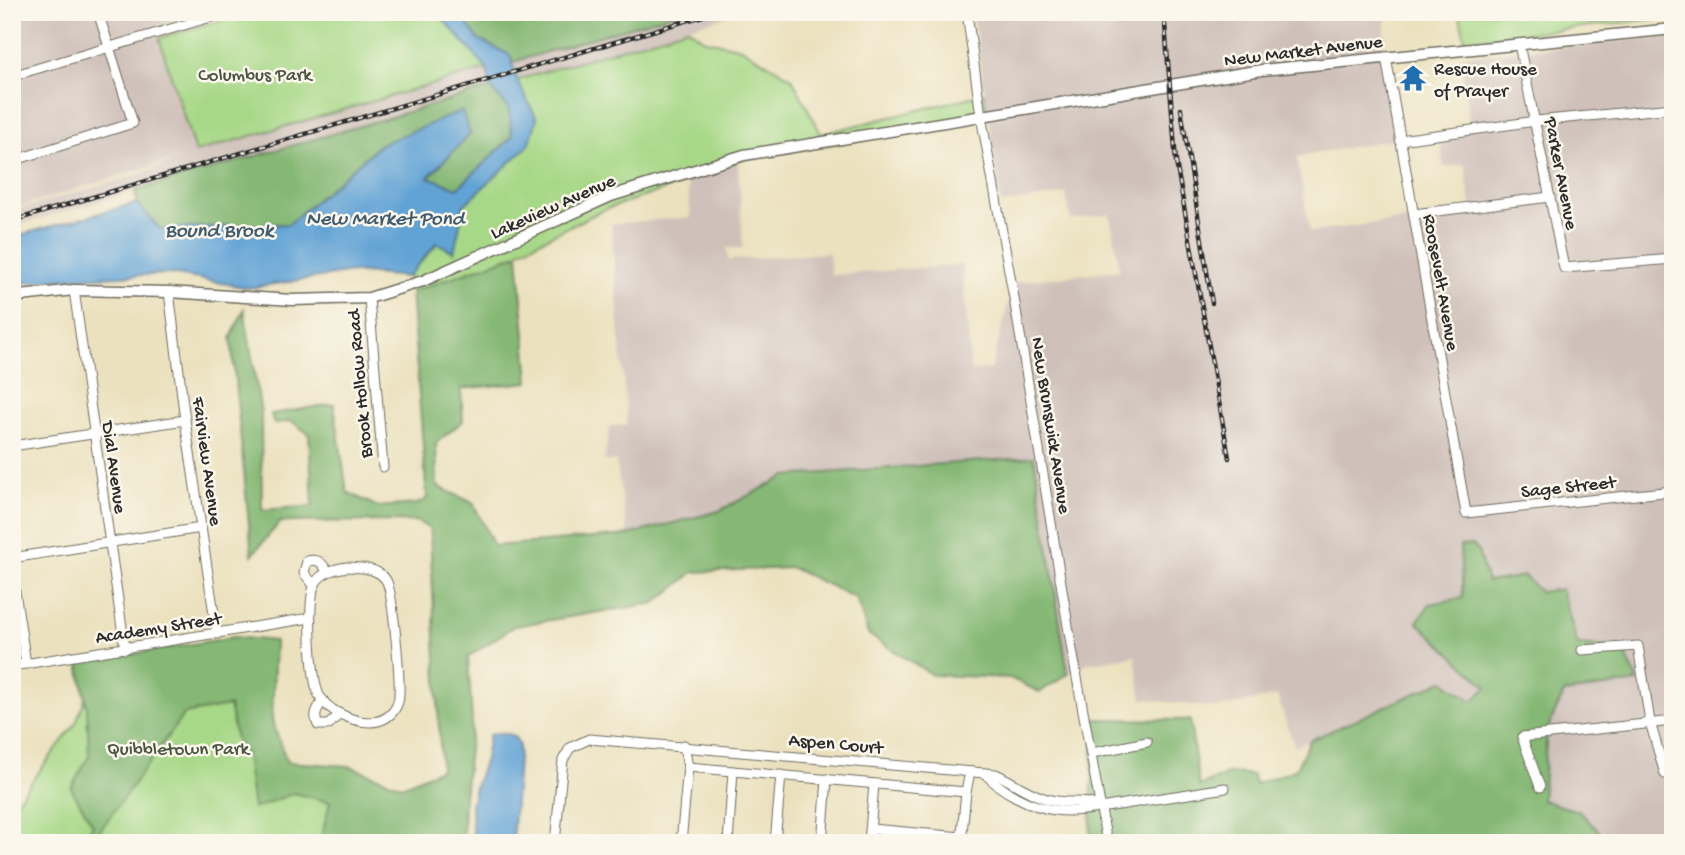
<svg xmlns="http://www.w3.org/2000/svg" width="1685" height="855" viewBox="0 0 1685 855" font-family="'Gochi Hand',sans-serif">
<style>
.industrial{fill:#cfc1ba}
.green{fill:#a7d887;stroke:#698259;stroke-width:2}
.forest{fill:#85b874;stroke:#587250;stroke-width:2}
.water{fill:#62a3d5;stroke:#466780;stroke-width:2}
.lines{fill:none;stroke-linecap:round;stroke-linejoin:round}
.minor-casing{stroke:#6e6b5e;stroke-width:11}
.major-casing{stroke:#6e6b5e;stroke-width:13}
.minor{stroke:#fff;stroke-width:9}
.major{stroke:#fff;stroke-width:10}
.rail-casing{stroke:#2b2b2b;stroke-width:4.5}
.rail{stroke:#fbf7ec;stroke-width:2;stroke-dasharray:5;stroke-linecap:butt}
.labels{text-anchor:middle;stroke-width:5;stroke-linejoin:round;paint-order:stroke}
.street-label{font-size:19px;fill:#2b2b2b;stroke:#fbf7ec}
.poi-label{font-size:19px;fill:#2b2b2b;stroke:#fbf7ec;text-anchor:start}
.park-label{font-size:19px;fill:#4a5642;stroke:#fbf7ec}
.water-label{font-size:21px;font-style:italic;fill:#415b6f;stroke:#fbf7ec}
</style>
<rect width="100%" height="100%" fill="#fbf7ec"/>
<filter id="ink" filterUnits="userSpaceOnUse"><feTurbulence type="fractalNoise" baseFrequency=".0143" numOctaves="2"/><feDisplacementMap in="SourceGraphic" scale="14" xChannelSelector="R" yChannelSelector="G"/><feConvolveMatrix kernelMatrix="1 2 1 2 8 2 1 2 1" color-interpolation-filters="sRGB"/></filter>
<filter id="wash" filterUnits="userSpaceOnUse"><feTurbulence type="fractalNoise" baseFrequency=".00686" numOctaves="4" result="noise"/><feDisplacementMap in="SourceGraphic" scale="28" xChannelSelector="R" yChannelSelector="G"/><feGaussianBlur stdDeviation="1.57" result="paint"/><feColorMatrix in="noise" values="0 0 0 0 0 0 0 0 0 0 0 0 0 0 0 0 0 1.4 0 .05"/><feComposite in="paint" operator="in"/></filter>
<g filter="url(#wash)">
<rect width="100%" height="100%" fill="#ebe1be"/>
<g class="industrial">
<path d="M12 12H197L154 27 195 152 487 69 491 88 12 227V211L142 173 182 157 12 209Z"/>
<path d="M680 12H739L517 80 513 62Z"/>
<path d="M971 12H1386L1382 61 1396 139 1297 157 1310 232 1472 211 1465 165 1444 167 1439 134 1470 129 1461 56 1673 36V843H1610L1580 812 1542 801 1547 730 1564 693 1637 682 1623 648 1578 645 1561 589 1540 592 1524 576 1487 582 1478 551 1473 545 1460 547 1463 599 1430 604 1488 687 1473 701 1443 681 1295 747 1277 696 1217 708 1142 699 1135 656 1085 664 1068 674 1033 457 787 476 719 511 628 535 616 461H604L610 426 627 425 611 224 691 217 687 182 738 160 743 248H727L728 260 829 253 831 275 962 265 971 371 991 369 1014 282 1120 270 1110 214 1071 220 1066 194 1001 204 977 39Z"/>
</g>
<g class="green">
<path d="M250 12H437L487 69 195 152 159 38Z"/>
<path d="M1459 12H1673V17L1465 40Z"/>
<path d="M688 28 703 39 741 48 792 78 821 134 984 94 988 118 738 160 687 182 603 210 521 250 518 254 411 292 407 277 438 243 454 252 464 205 529 145 537 119 517 80Z"/>
<path d="M263 647 279 772 448 843H12V807L76 723 96 668Z"/>
</g>
<g class="forest">
<path d="M458 12H680L513 62 510 55 479 40Z"/>
<path d="M491 88 509 109 512 137 458 188 428 178 470 134 380 144 289 224 160 229 137 203 135 191Z"/>
<path d="M518 254 529 382 461 389 463 421 436 443 437 486 473 503 494 546 628 535 719 511 786 476 1034 457 1068 674 1040 692 1010 678 932 675 868 634 856 598 792 568 694 572 655 603 514 626 468 657 472 720 464 797 463 843H320L330 802 294 793 253 809 246 754 237 744 229 706 184 714 91 843H79L93 825 71 788 89 756 87 708 79 663 234 637 275 641 272 721 287 762 349 766 402 786 441 769 430 529 416 521 280 522 252 555 231 338 244 309 261 413 262 510 313 506 309 434 291 421 274 424 271 414 334 404 347 492 378 507 417 504 427 499 411 292Z"/>
<path d="M1473 545 1478 551 1487 582 1524 576 1540 592 1561 589 1578 645 1623 648 1638 682 1564 693 1547 730 1542 800 1580 812 1610 843H1090L1094 719 1190 720 1199 786 1230 773 1253 775 1255 784 1295 770 1310 740 1443 681 1473 701 1487 687 1417 622 1430 604 1463 598 1460 546Z"/>
</g>
<g class="water">
<path d="M437 12H458L479 40 510 55 517 80 537 119 529 145 464 205 454 252 437 243 407 277 352 272 249 288 171 274 72 278 12 284V237L137 203 160 229 289 224 381 144 462 111 470 134 428 177 458 188 512 137 509 109 491 88 487 69Z"/>
<path d="M498 733C509 733 517 735 519 747L512 843H473L471 805 475 787 485 759 489 735Z"/>
</g>
</g>
<g filter="url(#ink)">
<g class="lines">
<g class="minor-casing">
<g id="minor">
<path d="M967 12 981 116 1014 298 1072 650 1107 843"/>
<path d="M1519 44 1564 268 1673 259"/>
<path d="M1386 57 1466 513 1673 491"/>
<path d="M12 76 228 12"/>
<path d="M1400 140 1536 121 1673 108"/>
<path d="M12 161 133 123 98 12"/>
<path d="M1414 214 1550 197"/>
<path d="M74 290 125 649"/>
<path d="M169 292 185 420 217 634"/>
<path d="M369 298 383 467"/>
<path d="M12 446 185 420"/>
<path d="M12 558 201 528"/>
<path d="M347 567C360 568 377 567 386 580 393 591 402 689 398 702 394 715 383 722 370 722 353 722 327 711 319 695 311 680 307 599 315 584 321 572 335 569 347 567Z"/>
<path d="M12 572 26 664"/>
<path d="M314 585 304 573 307 561C319 558 322 563 328 572"/>
<path d="M1582 650 1638 646 1650 722 1665 774"/>
<path d="M12 666 310 618"/>
<path d="M323 700C317 709 313 715 318 725H328L340 714"/>
<path d="M1092 753 1147 742"/>
<path d="M688 767 966 792"/>
<path d="M985 773C1000 791 1031 807 1055 810 1076 813 1098 808 1119 805 1154 799 1190 794 1225 788"/>
<path d="M1540 787 1522 737 1673 721"/>
<path d="M871 829 962 837"/>
<path d="M555 843 563 760 570 748 589 739 996 774C1016 783 1034 798 1057 801 1075 804 1083 799 1101 807"/>
<path d="M681 843 688 767 684 745"/>
<path d="M728 843 733 771"/>
<path d="M775 843 781 775"/>
<path d="M822 843 827 779"/>
<path d="M869 843 874 784"/>
<path d="M961 843 966 792 970 772"/>
</g>
</g>
<g class="major-casing">
<path id="major" d="M12 297 74 290 169 292 292 300 369 298 423 281 611 196 744 155 1262 70 1673 29"/>
</g>
<use href="#minor" class="minor"/>
<use href="#major" class="major"/>
<g class="rail-casing">
<g id="rail">
<path d="M1164 12 1176 162 1229 458"/>
<path d="M1181 109 1212 303"/>
<path d="M12 221 716 12"/>
</g>
</g>
<use href="#rail" class="rail"/>
</g>
</g>
<defs>
<g id="temple-bare" transform="scale(2.1)"><path d="M0-6L5-2H3V0L6.5 2.5H4V6H1.5V3h-3V6H-4V2.5H-6.5L-3 0V-2H-5Z" fill="#1f6fb2" stroke="#fbf7ec" stroke-width="2.5" paint-order="stroke"/></g>
</defs>
<g fill-rule="evenodd">
<use href="#temple-bare" x="1413" y="78"/>
</g>
<g class="labels">
<g class="street-label">
<text transform="translate(1303 49) rotate(-7)" y="7">New Market Avenue</text>
<text transform="translate(1563 173) rotate(79)" y="7">Parker Avenue</text>
<text transform="translate(552 205) rotate(-24)" y="7">Lakeview Avenue</text>
<text transform="translate(1443 282) rotate(80)" y="7">Roosevelt Avenue</text>
<text transform="translate(358 384) rotate(-95)" y="7">Brook Hollow Road</text>
<text transform="translate(1053 425) rotate(81)" y="7">New Brunswick Avenue</text>
<text transform="translate(209 461) rotate(82)" y="7">Fairview Avenue</text>
<text transform="translate(116 467) rotate(82)" y="7">Dial Avenue</text>
<text transform="translate(1568 485) rotate(-6)" y="7">Sage Street</text>
<text transform="translate(158 626) rotate(-9)" y="7">Academy Street</text>
<text transform="translate(836 742) rotate(5)" y="7">Aspen Court</text>
</g>
<g class="poi-label">
<text x="1434" y="74">Rescue House<tspan x="1434" dy="22">of Prayer</tspan></text>
</g>
<g class="park-label">
<text x="255" y="80">Columbus Park</text>
<text x="178" y="754">Quibbletown Park</text>
</g>
<g class="water-label">
<text x="385" y="224">New Market Pond</text>
<text x="219" y="236">Bound Brook</text>
</g>
</g>
<rect width="1685" height="855" fill="none" stroke="#fbf7ec" stroke-width="42"/>
</svg>
